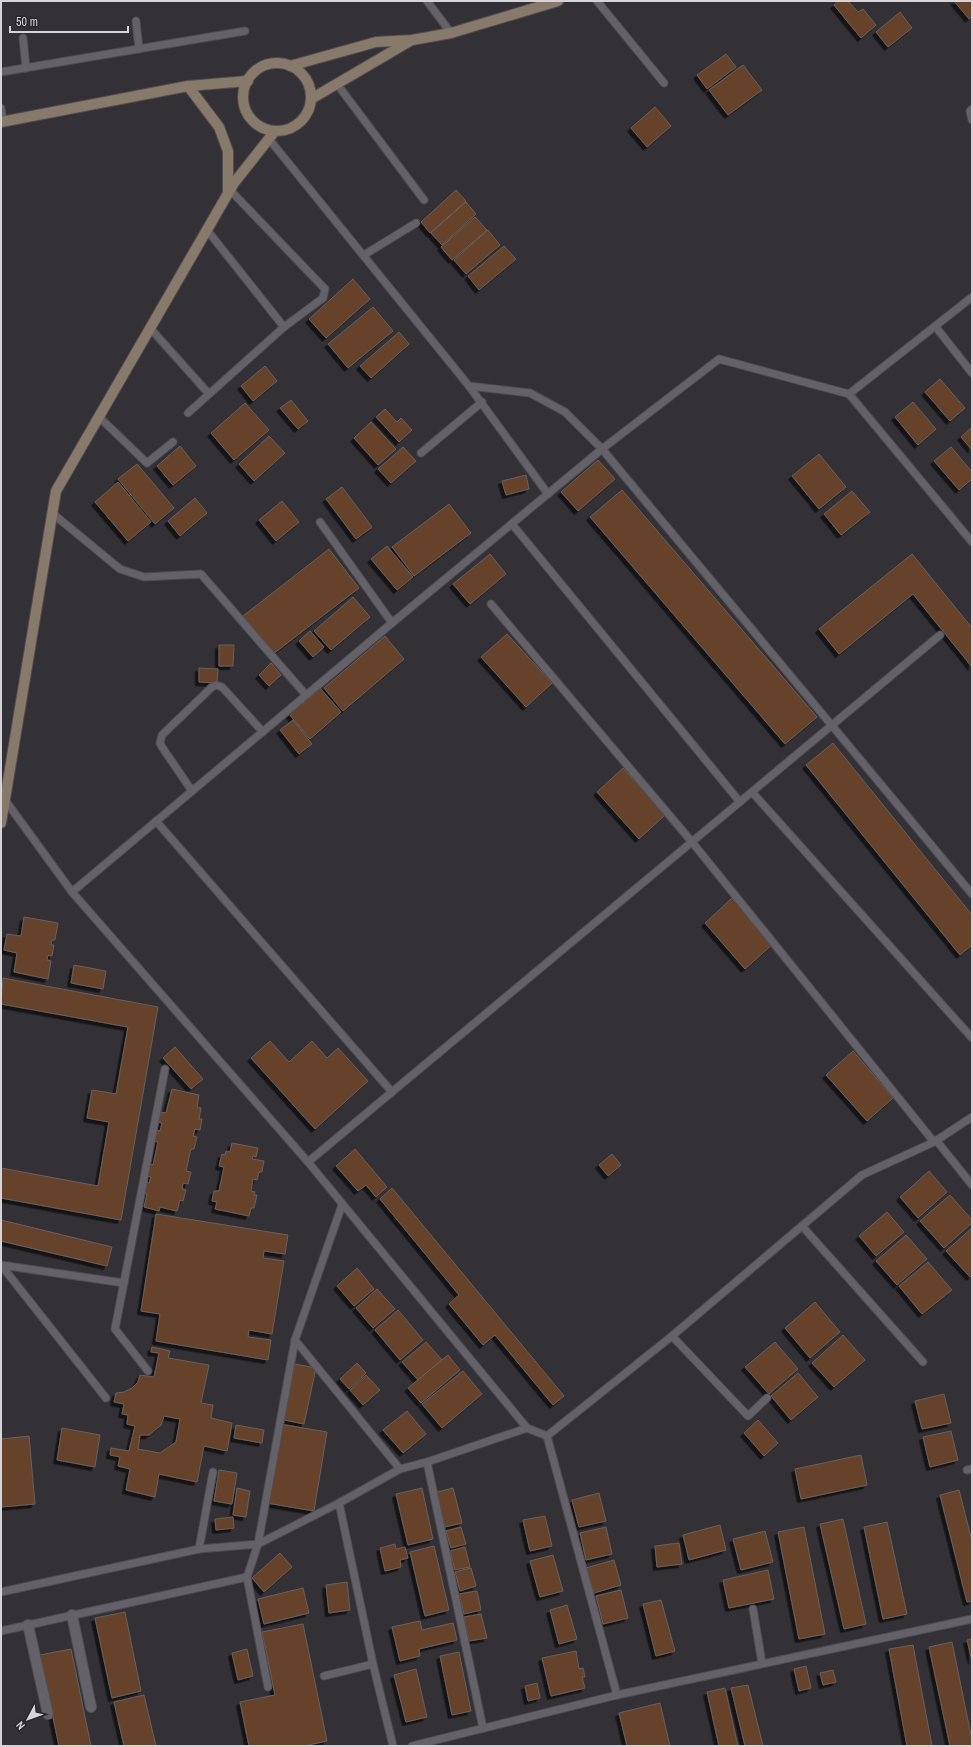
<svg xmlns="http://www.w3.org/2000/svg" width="973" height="1747" viewBox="0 0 973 1747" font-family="'Archivo Narrow',sans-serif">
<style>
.building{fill:#664229;stroke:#68615d;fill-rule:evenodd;filter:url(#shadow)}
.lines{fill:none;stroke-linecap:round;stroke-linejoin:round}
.lane-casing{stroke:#4f4d51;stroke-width:9}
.street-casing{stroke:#4f4d51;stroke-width:12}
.secondary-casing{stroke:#4f4d51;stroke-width:12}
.lane{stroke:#656168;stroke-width:7}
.street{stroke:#656168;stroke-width:10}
.secondary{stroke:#887a6b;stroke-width:10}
</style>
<defs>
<filter id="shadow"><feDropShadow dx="-3.5" dy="3.5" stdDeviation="0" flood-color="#0009"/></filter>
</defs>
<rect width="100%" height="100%" fill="#333036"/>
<g class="building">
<path d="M839 1H848L858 12 863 9 876 25 861 38 834 5Z"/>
<path d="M954 1H972V16L969 19Z"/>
<path d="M900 12 912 28 888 47 876 32Z"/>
<path d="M726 54 736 67 707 89 697 75Z"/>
<path d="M743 65 762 90 728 115 709 90Z"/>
<path d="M655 107 671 126 647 147 631 128Z"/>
<path d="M456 190 466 201 430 233 421 222Z"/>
<path d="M466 202 476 214 442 245 431 233Z"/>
<path d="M475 217 487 230 452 260 441 247Z"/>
<path d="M488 230 500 245 466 274 454 260Z"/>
<path d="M504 246 516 259 479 290 468 276Z"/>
<path d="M353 279 370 299 326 338 309 319Z"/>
<path d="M373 307 393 331 348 368 328 344Z"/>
<path d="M399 332 409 344 371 378 360 366Z"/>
<path d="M265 366 277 381 253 401 241 386Z"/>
<path d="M940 379 965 408 950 421 925 392Z"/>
<path d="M291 400 308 421 298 429 280 408Z"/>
<path d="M913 402 936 429 918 445 895 417Z"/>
<path d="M245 403 269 430 234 460 211 433Z"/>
<path d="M385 409 397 422 401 418 412 430 399 442 376 417Z"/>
<path d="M371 422 396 449 378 465 354 438Z"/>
<path d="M972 427V450L961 437Z"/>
<path d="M269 436 285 453 254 481 239 464Z"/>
<path d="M180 446 196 466 173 485 157 466Z"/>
<path d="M403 447 416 461 391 483 378 469Z"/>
<path d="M951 447 972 472V479L959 490 934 461Z"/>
<path d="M819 454 846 487 819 509 792 476Z"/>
<path d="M598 460 615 479 578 511 561 492Z"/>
<path d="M137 464 174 508 155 524 118 479Z"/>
<path d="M526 475 529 489 506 495 502 481Z"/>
<path d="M118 482 151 522 128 541 95 502Z"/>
<path d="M342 487 372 527 356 539 326 499Z"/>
<path d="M622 490 817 717 785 744 590 517Z"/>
<path d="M852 491 870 512 841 535 824 514Z"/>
<path d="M195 498 207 513 180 536 168 521Z"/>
<path d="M282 501 299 522 276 541 259 520Z"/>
<path d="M449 504 471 533 414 576 392 547Z"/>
<path d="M387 546 413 577 397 590 371 559Z"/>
<path d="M329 549 359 588 273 654 243 616Z"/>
<path d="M490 554 506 574 470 604 453 584Z"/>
<path d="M912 554 972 628V667L913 594 839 654 819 629Z"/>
<path d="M353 597 370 617 331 650 314 631Z"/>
<path d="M310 631 324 647 313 657 299 641Z"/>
<path d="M507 634 552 683 526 707 481 657Z"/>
<path d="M385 636 404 659 343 711 324 688Z"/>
<path d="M219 645H234L233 666H219Z"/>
<path d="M271 663 281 675 269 686 259 675Z"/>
<path d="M199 668 218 669 217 683 199 682Z"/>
<path d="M320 688 341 712 310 739 289 714Z"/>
<path d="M293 720 312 744 299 754 280 730Z"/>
<path d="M833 743 972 915V945L960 955 806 765Z"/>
<path d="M623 768 665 815 639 839 597 792Z"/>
<path d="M732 898 773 944 745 969 705 923Z"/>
<path d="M24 917 58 923 55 940H52L51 945H54L52 956 48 955 47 960 51 961 48 979 14 972 17 953 4 950 7 934 21 936Z"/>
<path d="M74 965 106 971 103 989 71 983Z"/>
<path d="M3 978 158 1007 121 1220 1 1198V1168L98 1186 109 1122 87 1118 92 1090 116 1094 128 1027 1 1004Z"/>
<path d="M270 1041 289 1062 312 1041 327 1058 338 1048 368 1081 315 1129 251 1058Z"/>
<path d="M175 1047 203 1079 191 1089 163 1058Z"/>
<path d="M853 1051 893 1098 867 1121 826 1075Z"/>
<path d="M172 1089 199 1095 197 1107 201 1108 199 1119H202L200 1130 195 1129 193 1136 197 1137 194 1149H191L186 1171 191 1172 188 1184 183 1183 182 1189 186 1190 183 1201 180 1200 177 1211 160 1207 159 1211 144 1207 147 1194 143 1193 146 1182 149 1183 151 1177 147 1176 150 1164 153 1165 158 1142 154 1141 156 1130 160 1131 162 1123 158 1122 160 1112 166 1113Z"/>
<path d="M232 1143 258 1148 256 1157 253 1156 252 1159 264 1161 262 1172H259L257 1180 253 1179 251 1191 255 1192 254 1195H257L254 1208H251L249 1216 215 1209 217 1202 212 1201 214 1191H219L224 1167 219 1166 222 1154 225 1155 226 1151 230 1152Z"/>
<path d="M355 1149 387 1187 376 1197 366 1185 358 1191 336 1166Z"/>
<path d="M612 1154 621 1165 608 1176 599 1165Z"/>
<path d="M929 1171 947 1192 918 1218 900 1197Z"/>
<path d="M392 1188 564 1396 553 1405 495 1335 483 1345 449 1304 459 1295 380 1199Z"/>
<path d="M950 1195 972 1220V1223L944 1248 920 1221Z"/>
<path d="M887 1212 904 1232 876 1256 859 1236Z"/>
<path d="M156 1214 288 1235 285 1254 264 1251 263 1258 284 1261 272 1334 249 1330 248 1337 271 1340 268 1360 156 1341 160 1314 141 1311Z"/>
<path d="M1 1220 112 1247 107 1266 1 1241Z"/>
<path d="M972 1228V1275L970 1277 946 1251Z"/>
<path d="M906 1235 927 1259 897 1285 876 1261Z"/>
<path d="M928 1262 952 1290 922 1314 899 1286Z"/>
<path d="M357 1268 374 1289 354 1306 337 1286Z"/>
<path d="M377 1289 395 1309 373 1328 356 1308Z"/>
<path d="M815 1302 840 1332 810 1358 785 1328Z"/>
<path d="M398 1310 423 1340 400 1360 375 1330Z"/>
<path d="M843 1335 865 1360 834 1387 812 1363Z"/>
<path d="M426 1342 442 1360 418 1380 402 1362Z"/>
<path d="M775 1342 798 1369 769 1394 745 1367Z"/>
<path d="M152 1347 170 1351 168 1358 209 1365 201 1403 213 1405 211 1418 232 1423 227 1451 204 1446 197 1482 159 1474 155 1497 126 1490 130 1469 118 1466 120 1457 110 1455 111 1448 129 1451 135 1426 127 1424 128 1415 122 1414 124 1404 114 1402 116 1393 124 1392 132 1388 138 1382 140 1375 154 1377 159 1353 151 1352ZM164 1416 180 1419 176 1442 160 1453 138 1449 140 1435H149L161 1425Z"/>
<path d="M448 1355 460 1370 421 1403 408 1388Z"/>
<path d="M357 1363 366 1373 349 1389 340 1379Z"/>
<path d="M295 1364 316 1368 304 1424 284 1420Z"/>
<path d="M463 1371 482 1394 442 1428 422 1404Z"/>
<path d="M798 1373 818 1397 791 1420 771 1396Z"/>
<path d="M366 1375 380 1390 363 1405 350 1390Z"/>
<path d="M944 1394 951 1423 922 1429 915 1401Z"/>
<path d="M407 1411 426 1434 403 1453 383 1430Z"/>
<path d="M758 1420 778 1443 764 1456 744 1433Z"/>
<path d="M280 1424 327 1432 314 1511 267 1503Z"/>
<path d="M236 1425 264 1430 262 1443 234 1438Z"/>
<path d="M62 1428 100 1435 95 1467 57 1460Z"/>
<path d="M951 1431 958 1460 930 1467 923 1437Z"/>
<path d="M29 1436 35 1504 1 1507V1439Z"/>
<path d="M861 1455 867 1485 801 1499 795 1469Z"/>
<path d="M219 1470 237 1473 232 1504 214 1501Z"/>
<path d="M237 1488 250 1491 246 1517 233 1515Z"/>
<path d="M422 1488 433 1539 408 1545 396 1494Z"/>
<path d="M453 1488 462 1523 445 1527 437 1492Z"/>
<path d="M959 1490 972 1541V1601L967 1602 940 1495Z"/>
<path d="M599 1493 606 1521 579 1527 572 1500Z"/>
<path d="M545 1516 552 1546 530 1551 523 1520Z"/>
<path d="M233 1517 234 1528 216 1530 215 1519Z"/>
<path d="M843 1519 866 1624 844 1629 820 1524Z"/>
<path d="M887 1522 907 1614 883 1619 864 1527Z"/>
<path d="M720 1525 726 1550 689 1560 683 1535Z"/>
<path d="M461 1527 466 1544 451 1548 446 1531Z"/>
<path d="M606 1527 612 1554 586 1560 580 1533Z"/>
<path d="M804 1527 825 1634 799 1639 778 1532Z"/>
<path d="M765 1531 773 1562 741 1570 733 1539Z"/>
<path d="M679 1543 682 1564 657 1567 655 1546Z"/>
<path d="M395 1544 396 1549 405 1547 408 1558 400 1560 401 1567 385 1571 380 1548Z"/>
<path d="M434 1546 449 1610 425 1616 410 1552Z"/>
<path d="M465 1547 470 1567 455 1570 450 1551Z"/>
<path d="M280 1553 292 1567 264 1592 252 1578Z"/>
<path d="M553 1555 563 1591 540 1597 530 1561Z"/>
<path d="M614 1560 621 1585 594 1593 586 1568Z"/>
<path d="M471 1568 476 1586 460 1591 455 1572Z"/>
<path d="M768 1570 774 1599 729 1608 723 1580Z"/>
<path d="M347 1582 350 1610 329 1613 326 1585Z"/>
<path d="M303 1588 309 1613 264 1624 258 1599Z"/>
<path d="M621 1590 628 1618 603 1624 596 1596Z"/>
<path d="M477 1591 481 1610 464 1614 459 1594Z"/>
<path d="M661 1600 675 1651 656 1656 643 1604Z"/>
<path d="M567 1605 577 1639 559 1644 550 1610Z"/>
<path d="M125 1612 141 1691 112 1698 95 1618Z"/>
<path d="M481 1614 487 1638 469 1641 464 1617Z"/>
<path d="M420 1621 422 1630 453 1623 457 1640 419 1649 420 1656 400 1661 392 1627Z"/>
<path d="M303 1624 327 1741 304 1746H249L240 1702 275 1695 262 1632Z"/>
<path d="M972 1639V1661L967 1640Z"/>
<path d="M952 1642 972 1740V1746H950L929 1647Z"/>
<path d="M913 1645 932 1746H907L889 1649Z"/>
<path d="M71 1649 91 1746H59L40 1655Z"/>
<path d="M247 1649 253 1676 238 1680 232 1653Z"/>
<path d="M576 1651 579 1669 583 1668 585 1677H582L585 1688 551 1696 542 1658Z"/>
<path d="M459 1652 471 1711 452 1715 440 1656Z"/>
<path d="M806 1666 811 1688 799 1691 794 1669Z"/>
<path d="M416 1669 427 1717 406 1722 394 1675Z"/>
<path d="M833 1670 836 1682 823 1685 820 1673Z"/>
<path d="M537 1683 540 1698 528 1701 525 1686Z"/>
<path d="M748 1685 763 1746H745L731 1688Z"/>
<path d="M725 1688 738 1746H719L707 1692Z"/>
<path d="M144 1695 156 1746H124L114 1702Z"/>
<path d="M660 1703 670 1746H627L619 1713Z"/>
</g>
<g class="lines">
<g class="lane-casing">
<g id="lane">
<path d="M427 1 451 33"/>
<path d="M597 1 664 83"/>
<path d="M136 21 139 49"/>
<path d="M23 38 26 68"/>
<path d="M1 72 245 31"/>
<path d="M337 84 424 200"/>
<path d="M1 108 3 122"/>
<path d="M972 109 970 111 972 120"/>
<path d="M269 139 469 386 548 494"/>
<path d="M207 230 284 327"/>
<path d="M364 255 416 223"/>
<path d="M935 326 972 373"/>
<path d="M150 328 209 394"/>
<path d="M469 386 530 393 565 412 602 449 972 894"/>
<path d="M849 394 972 542"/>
<path d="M188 413 284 327 323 298 325 289 230 190"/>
<path d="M99 417 147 463 173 442"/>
<path d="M421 453 482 402"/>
<path d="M52 513 120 569 144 577 201 574 306 695"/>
<path d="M320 522 392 623"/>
<path d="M512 524 740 802"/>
<path d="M491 604 692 842 934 1142"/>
<path d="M192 791 162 747 160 743 162 735 212 687 216 685 222 687 263 732"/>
<path d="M752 792 972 1038"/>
<path d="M5 800 72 892 308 1162 527 1428"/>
<path d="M156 821 392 1092"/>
<path d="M72 892 392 623 602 449 719 359 849 394 972 297"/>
<path d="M936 1140 972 1185"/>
<path d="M308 1162 940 635"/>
<path d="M802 1226 923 1362"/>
<path d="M1 1265 106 1398"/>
<path d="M1 1265 124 1283"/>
<path d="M672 1336 748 1416 767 1398"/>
<path d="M295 1340 400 1469"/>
<path d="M148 1371 115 1329 165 1069"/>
<path d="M547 1436 617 1695"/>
<path d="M427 1462 483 1728"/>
<path d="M967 1470 972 1469"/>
<path d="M339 1503 373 1664 393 1746"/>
<path d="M199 1549 213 1472"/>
<path d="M1 1592 199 1549 258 1544 339 1503 400 1469 427 1462 527 1428 547 1436 672 1336 862 1175 934 1142 972 1117"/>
<path d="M753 1609 762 1663"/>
<path d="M1 1631 247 1577"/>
<path d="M324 1676 373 1664"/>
<path d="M268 1687 247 1577 258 1544 295 1340 342 1205"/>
<path d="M412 1746 617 1695 972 1619"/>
</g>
</g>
<g class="street-casing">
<g id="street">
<path d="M72 1615 91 1707"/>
<path d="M28 1625 48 1714"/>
</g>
</g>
<g class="secondary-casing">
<g id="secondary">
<circle cx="277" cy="97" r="34"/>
<path d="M290 66 376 42 412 40 451 33 558 1"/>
<path d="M188 86 219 127 228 151V192"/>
<path d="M311 99 410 41"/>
<path d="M1 122 188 86 248 81"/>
<path d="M1 823 56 491 234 183 275 131"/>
</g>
</g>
<use href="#lane" class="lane"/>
<use href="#street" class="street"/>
<use href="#secondary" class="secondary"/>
</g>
<rect width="973" height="1747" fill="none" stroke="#d6d4d8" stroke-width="4"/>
<g transform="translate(28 1719) rotate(229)" stroke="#29262c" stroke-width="3" paint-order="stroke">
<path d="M0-3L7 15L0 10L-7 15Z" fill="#d6d4d8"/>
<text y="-6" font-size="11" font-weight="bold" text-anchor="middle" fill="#d6d4d8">N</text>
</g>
<path d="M10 26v6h118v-6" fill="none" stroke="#d6d4d8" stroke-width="2"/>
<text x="16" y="26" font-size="12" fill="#d6d4d8" stroke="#29262c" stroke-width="3" paint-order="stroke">50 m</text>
</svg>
